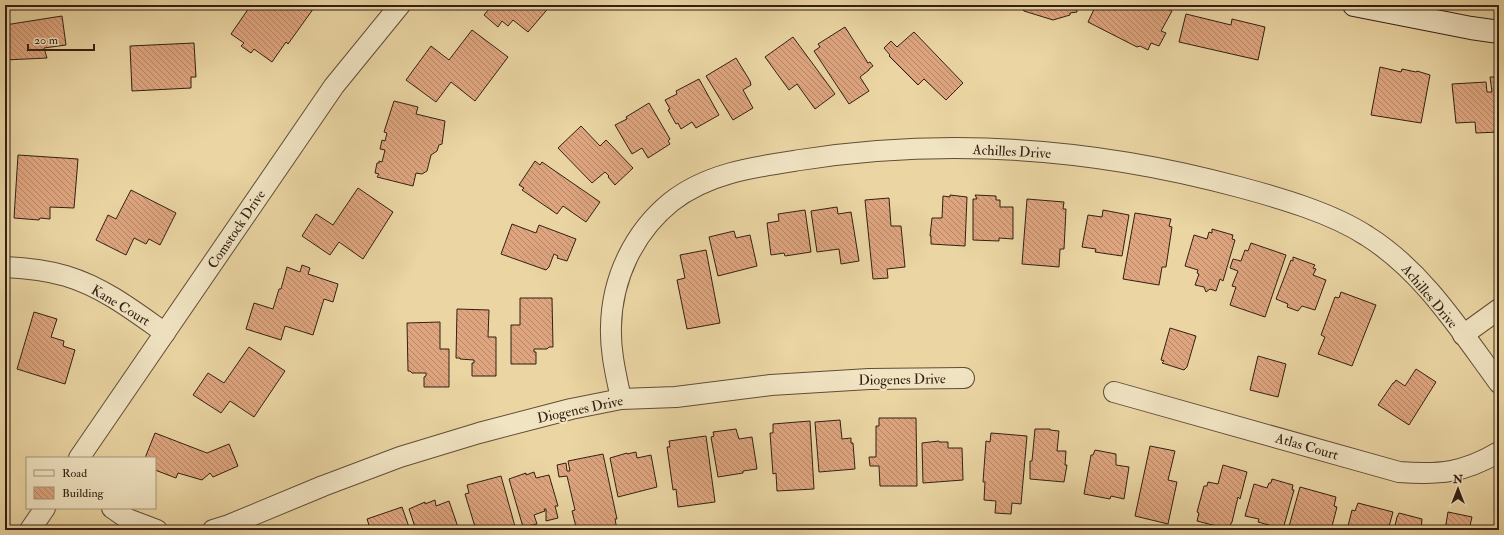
<svg xmlns="http://www.w3.org/2000/svg" width="1504" height="535" viewBox="0 0 1504 535" font-family="'IM FELL Double Pica',serif">
<style>
.building{fill:url(#building-back-hatch);stroke:#332013}
.lines{fill:none;stroke-linecap:round;stroke-linejoin:round}
.street-casing{stroke:#614d37;stroke-width:22}
.secondary-casing{stroke:#332013;stroke-width:24}
.street{stroke:#f1e4c3;stroke-width:20}
.secondary{stroke:#f1e4c3;stroke-width:22}
.labels{text-anchor:middle;stroke-width:4;stroke-linejoin:round;paint-order:stroke}
.street-label{font-size:14px;fill:#332013;stroke:#f1e4c3}
</style>
<defs>
<pattern id="building-back-hatch" width="6" height="6" patternUnits="userSpaceOnUse"><rect width="6" height="6" fill="#dea57f"/><path d="M-1 5l2 2M0 0l6 6M5-1l2 2" fill="none" stroke="#b58667"/></pattern>
</defs>
<rect width="100%" height="100%" fill="#ead5a3"/>
<filter id="stains"><feTurbulence type="fractalNoise" baseFrequency=".005" numOctaves="4"/><feColorMatrix values="0 0 0 0 .2 0 0 0 0 .09 0 0 0 0 .02 0 0 0 .5 -.17"/></filter>
<radialGradient id="worn" r=".72"><stop offset=".6" stop-color="#630" stop-opacity="0"/><stop offset="1" stop-color="#630" stop-opacity=".3"/></radialGradient>
<g class="building">
<path d="M251 5H316L288 44 286 42 272 62 254 49 251 53 241 46 244 43 231 34Z"/>
<path d="M484 5H551L528 32 513 20 508 26 502 21 498 27 484 15 489 9Z"/>
<path d="M1018 5H1076L1077 12 1070 13V15L1053 20 1024 11Z"/>
<path d="M1096 5H1160L1172 11 1161 31 1166 33 1159 46 1151 43 1148 50 1140 46 1137 47 1088 22Z"/>
<path d="M1186 14 1231 25 1232 19 1265 27 1258 60 1179 42Z"/>
<path d="M62 16 66 45 44 48 47 58 5 60V25Z"/>
<path d="M845 27 868 63 870 62 873 66 869 69V70L860 77 869 91 849 104 814 51 820 47 818 44Z"/>
<path d="M472 30 508 57 475 101 451 82 436 102 406 80 431 46 449 60Z"/>
<path d="M914 32 963 83 946 100 924 79 918 85 889 56 890 55 884 48 891 41 897 47Z"/>
<path d="M793 37 835 94 815 109 797 84 789 90 765 57Z"/>
<path d="M194 43 196 77H191V88L132 91 130 46Z"/>
<path d="M736 58 750 81 751 85 743 90 753 108 733 120 706 76Z"/>
<path d="M1380 67 1401 72 1402 69 1416 72 1417 71 1430 75 1421 123 1371 115Z"/>
<path d="M1490 77H1499V132L1476 133 1475 122 1456 123 1452 84 1486 82 1487 92H1492Z"/>
<path d="M699 79 719 115 696 128 692 122 681 129 678 123 676 124 668 110 670 109 665 100 677 94 676 91Z"/>
<path d="M394 101 418 107 416 114 445 121 442 144 439 145 437 151 431 155 427 171 422 174 416 173 413 186 377 177 379 174 375 173 377 163H379V161L382 162 385 150 380 149 382 140 385 141 387 133 384 132Z"/>
<path d="M649 103 670 139 668 141 670 144 648 158 642 148 632 154 615 125 627 119 626 117Z"/>
<path d="M581 126 600 146 606 140 633 168 615 185 608 177 609 176 605 172 592 183 558 148Z"/>
<path d="M18 155 78 159 74 208 50 207V219L40 218 39 220 14 218Z"/>
<path d="M535 161 540 165 542 162 600 202 586 222 563 206 557 214 522 190 524 188 519 185Z"/>
<path d="M358 188 393 212 363 259 339 242 330 255 302 236 316 214 333 225Z"/>
<path d="M131 190 176 213 160 245 149 239 146 244 134 238 126 255 96 240 108 215 116 219Z"/>
<path d="M950 195 967 197 965 246 931 244V236H930L932 218H942L943 196 950 197Z"/>
<path d="M975 195 996 196V200H1000V207H1013V239L999 238V241L973 240V199H977Z"/>
<path d="M889 198 891 226H901L905 267 887 269 888 278 873 279 865 200Z"/>
<path d="M1027 199 1064 202 1063 209H1066L1064 249H1060L1059 267 1022 264Z"/>
<path d="M837 207 838 214 851 212 859 261 841 264 839 249 817 252 811 211Z"/>
<path d="M805 210 811 252 785 256 784 253 771 255 767 223 779 221 778 214Z"/>
<path d="M1103 210 1129 215 1122 256 1095 252 1096 249 1082 247 1088 215 1102 217Z"/>
<path d="M1135 213 1171 219 1169 226 1172 227 1166 267H1162L1159 285 1123 279Z"/>
<path d="M512 224 536 233 539 225 576 239 567 261 557 258 558 256 554 254 549 267 546 270 501 254Z"/>
<path d="M1212 229 1233 235 1232 239 1235 240 1223 281 1220 279 1216 291 1210 289 1206 292 1204 287 1195 285 1199 274 1197 273 1198 270 1185 266 1194 235 1207 239 1209 232 1212 233Z"/>
<path d="M734 231 736 238 750 235 757 266 718 276 709 237Z"/>
<path d="M1251 243 1286 255 1265 317 1230 305 1236 287 1232 286 1238 271 1230 268 1233 259 1241 261 1245 250 1248 251Z"/>
<path d="M706 250 720 323 687 329 677 280 685 278 680 255Z"/>
<path d="M1293 257 1315 265 1313 268 1316 269 1313 275 1326 280 1315 310 1302 306 1298 311 1287 307 1288 304 1276 299 1291 260 1293 261Z"/>
<path d="M302 265 310 268 308 274 338 284 333 302 324 299 313 335 285 326 281 340 246 329 254 303 273 309 279 289H281L287 267 300 272Z"/>
<path d="M1341 292 1376 305 1352 366 1318 354 1325 337 1321 335 1335 297 1339 298Z"/>
<path d="M520 298H552L553 347H549L547 349H534V352H536V364H511V325H520Z"/>
<path d="M457 309 489 310 488 337H496V376H472V363H474V360L460 359V358H456Z"/>
<path d="M34 312 57 319 51 337 64 341 63 346 75 350 65 384 17 369Z"/>
<path d="M440 322V349H449V387H424V377L426 376V373H412L410 371H408L407 323Z"/>
<path d="M1170 328 1196 336 1187 367 1184 370 1162 363 1164 361 1161 360Z"/>
<path d="M249 347 285 371 254 417 230 401 221 413 193 395 208 373 224 383Z"/>
<path d="M1258 356 1286 364 1278 397 1250 390Z"/>
<path d="M1416 369 1436 382 1409 425 1378 405 1393 383H1394L1396 380 1405 386Z"/>
<path d="M879 418H916L917 486H880L879 466H870L869 457H876V426H879Z"/>
<path d="M840 420 842 439 851 438V443H853L855 469 819 472 815 422Z"/>
<path d="M810 421 814 489 777 491 776 473 773 474 770 433H773V424Z"/>
<path d="M736 429 739 439 752 437 757 469 743 471V473L718 477 711 437 714 436 713 432Z"/>
<path d="M1035 429H1050V430L1059 431 1057 451H1066L1065 465H1067L1064 482 1030 479V461H1032Z"/>
<path d="M155 433 207 453 229 444 238 466 213 477 210 473 202 480 178 473 176 478 155 470V458H145Z"/>
<path d="M991 433 1027 436 1021 504 1012 503 1011 514 995 513 996 501 984 500 985 482H983L986 441 990 442Z"/>
<path d="M706 436 715 502 678 507 676 489 673 490 667 447H670L669 441Z"/>
<path d="M939 441V442H948V448H962L963 480 923 483 922 443Z"/>
<path d="M1150 446 1175 451 1168 480 1177 482 1168 524 1135 516Z"/>
<path d="M1095 450 1116 454V465L1129 467 1124 499 1111 496 1110 499 1084 494 1091 455H1093Z"/>
<path d="M636 452 637 458 651 455 657 487 618 497 610 458 627 453V454Z"/>
<path d="M603 454 617 519H615L617 530H584L583 526 576 527 572 511 575 510 567 476 559 477 557 465 566 463 567 471H570L568 461Z"/>
<path d="M1223 465 1247 472 1240 499 1238 497 1232 522 1228 529 1197 521 1199 513 1197 512 1204 486H1207L1208 482 1218 484Z"/>
<path d="M534 472 536 478 549 475 558 506H555L558 518 546 521V509H544L545 511 534 515 537 524 523 527 509 479 526 473V475Z"/>
<path d="M501 476 516 530H476L465 494 469 493 467 485Z"/>
<path d="M1272 479 1293 485 1292 490H1294L1283 529 1258 522 1259 519 1245 516 1254 484 1267 488 1269 483H1271Z"/>
<path d="M1300 487 1336 497 1334 506 1337 507 1331 530H1288Z"/>
<path d="M435 500 436 506 449 501 459 530H416L409 509 425 502V504Z"/>
<path d="M1358 503 1393 512 1388 530H1347L1352 510 1355 511Z"/>
<path d="M402 507 410 530H368L370 528 367 519Z"/>
<path d="M1448 512 1472 517 1469 530H1445Z"/>
<path d="M1399 513 1422 519 1421 530H1394L1397 517Z"/>
</g>
<g class="lines">
<g class="street-casing">
<g id="street">
<path d="M5 267C26 268 46 270 66 276 103 287 134 311 165 333"/>
<path d="M1463 335 1499 309"/>
<path d="M1114 392 1399 472C1440 475 1463 473 1499 452"/>
<path d="M621 399C616 375 610 351 611 326 612 278 634 232 671 202 708 173 754 167 800 160 948 137 1095 148 1239 187 1280 198 1332 213 1367 236 1423 271 1460 330 1499 383"/>
<path d="M79 458 334 86 400 5"/>
<path d="M112 508 128 519 157 530"/>
<path d="M30 530 45 508"/>
<path d="M213 530 229 525 323 486 400 457 479 433 571 409 621 399 676 397 771 385 869 379 964 378"/>
</g>
</g>
<g class="secondary-casing">
<path id="secondary" d="M1354 5 1471 28 1499 32"/>
</g>
<use href="#street" class="street"/>
<use href="#secondary" class="secondary"/>
</g>
<g class="labels">
<g class="street-label">
<text transform="translate(1012 151) rotate(3)" y="5">Achilles Drive</text>
<text transform="translate(236 229) rotate(-56)" y="5">Comstock Drive</text>
<text transform="translate(1430 296) rotate(50)" y="5">Achilles Drive</text>
<text transform="translate(121 305) rotate(31)" y="5">Kane Court</text>
<text transform="translate(902 379) rotate(-1)" y="5">Diogenes Drive</text>
<text transform="translate(580 409) rotate(-12)" y="5">Diogenes Drive</text>
<text transform="translate(1307 446) rotate(16)" y="5">Atlas Court</text>
</g>
</g>
<rect width="1504" height="535" fill="none" stroke="#ead5a3" stroke-width="20"/>
<rect x="6" y="6" width="1492" height="523" fill="none" stroke="#332013" stroke-width="2"/>
<rect x="10" y="10" width="1484" height="515" fill="none" stroke="#332013"/>
<rect x="26" y="457" width="130" height="52" fill="#f1e4c3" stroke="#a5967d"/>
<rect x="34" y="470" width="20" height="6" fill="#f1e4c3" stroke="#a5967d"/>
<text x="62" y="477" font-size="12" fill="#332013">Road</text>
<rect x="34" y="487" width="20" height="12" fill="url(#building-back-hatch)" stroke="#a5967d"/>
<text x="62" y="497" font-size="12" fill="#332013">Building</text>
<g transform="translate(1458 489)" stroke="#f1e4c3" stroke-width="3" paint-order="stroke">
<path d="M0-3L7 15L0 10L-7 15Z" fill="#332013"/>
<text y="-6" font-size="11" font-weight="bold" text-anchor="middle" fill="#332013">N</text>
</g>
<path d="M28 44v6h66v-6" fill="none" stroke="#332013" stroke-width="2"/>
<text x="34" y="44" font-size="12" fill="#332013" stroke="#f1e4c3" stroke-width="3" paint-order="stroke">20 m</text>
<rect width="100%" height="100%" filter="url(#stains)"/>
<rect width="100%" height="100%" fill="url(#worn)"/>
</svg>
